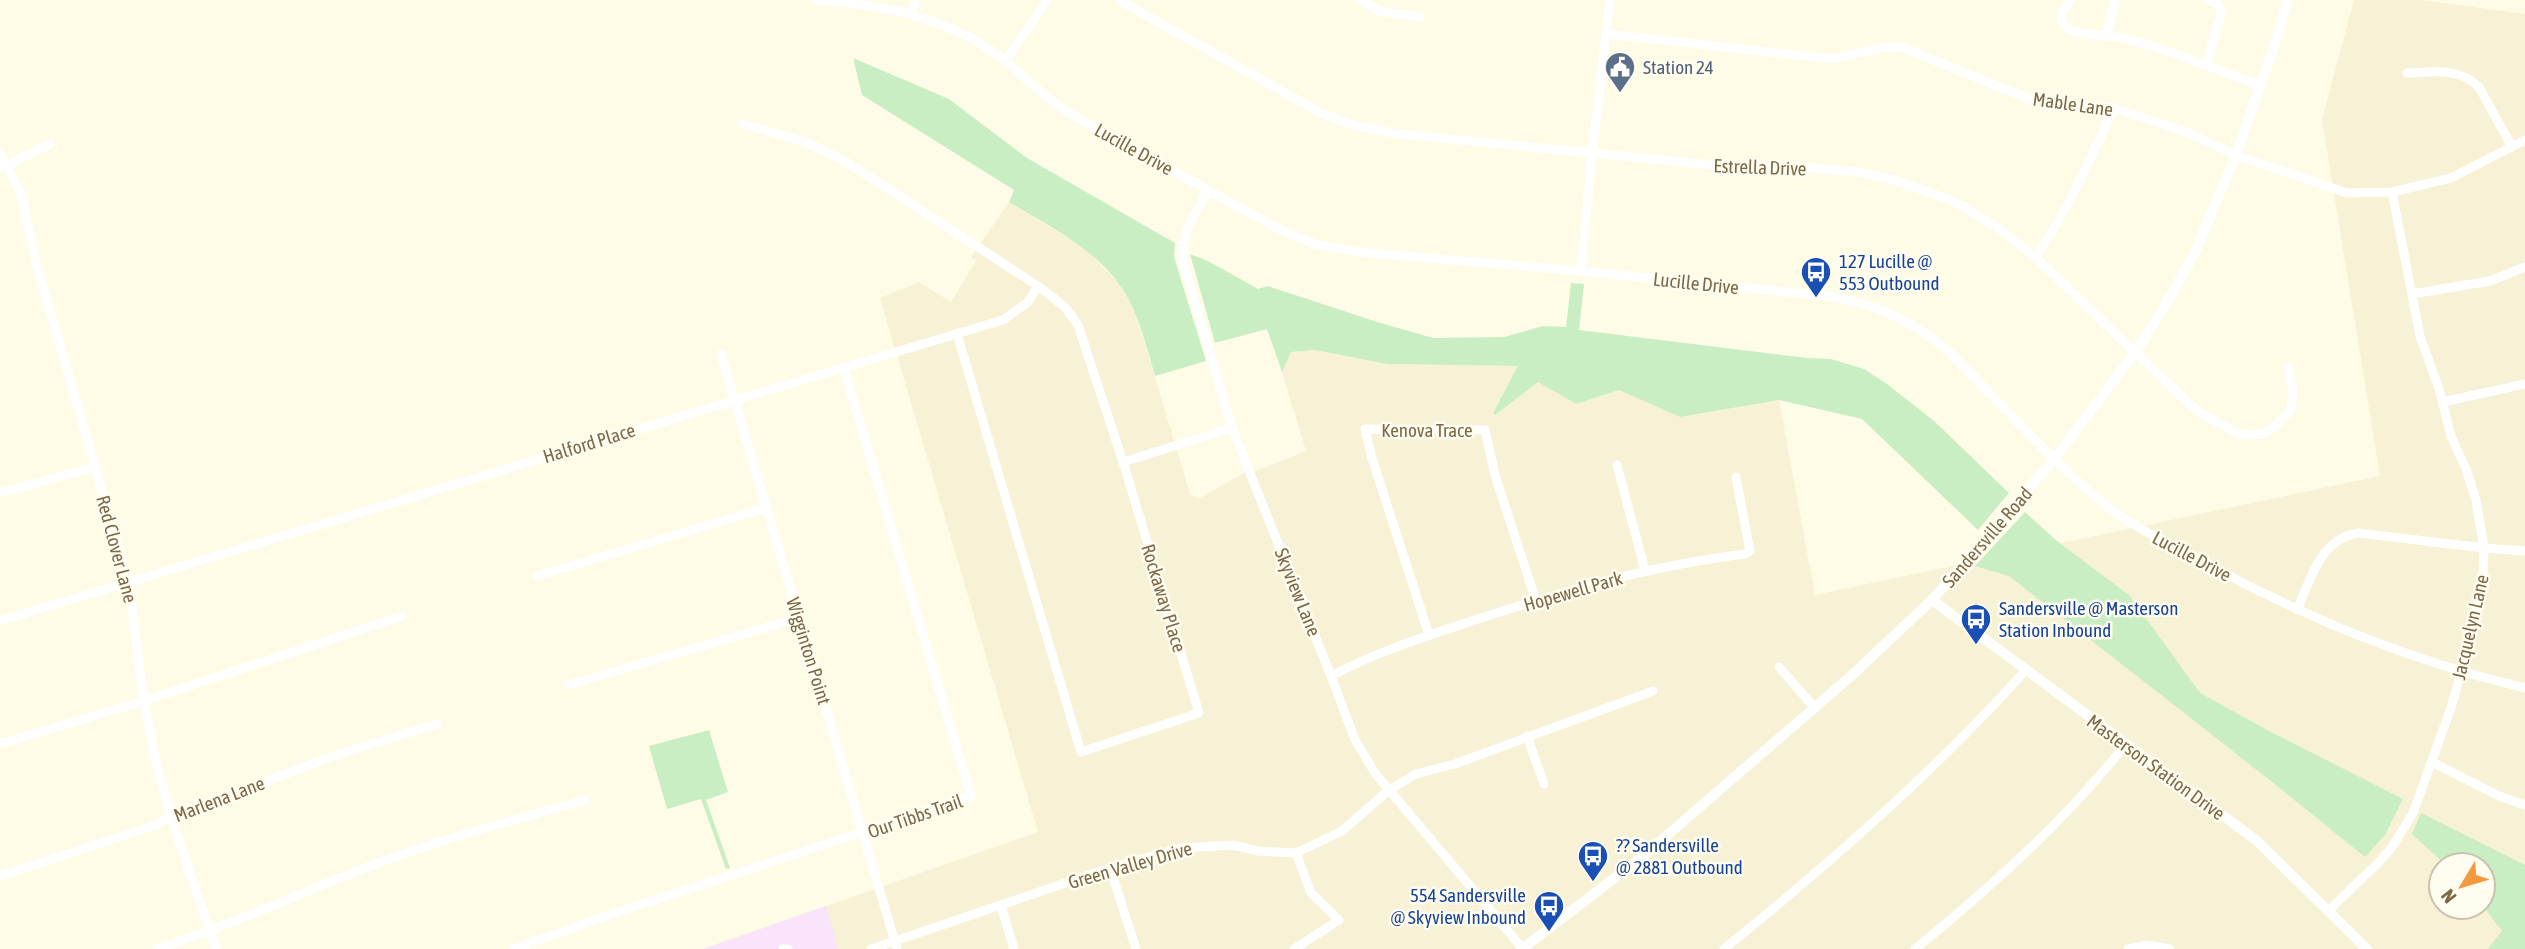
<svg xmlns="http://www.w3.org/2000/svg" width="2525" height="949" viewBox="0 0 2525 949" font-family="'Asap Condensed',sans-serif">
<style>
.residential{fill:#f7f1d5;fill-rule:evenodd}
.education{fill:#f9e4fb}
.green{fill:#c9eec3}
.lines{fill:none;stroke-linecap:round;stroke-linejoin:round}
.minor{stroke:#fff;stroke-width:9}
.tertiary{stroke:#fff;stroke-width:10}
.labels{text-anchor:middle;stroke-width:5;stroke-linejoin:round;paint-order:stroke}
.service-label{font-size:19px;fill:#4e5e75;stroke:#fffdf0;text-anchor:start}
.street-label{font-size:19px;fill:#7c6948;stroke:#fffdf0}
.transit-label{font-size:19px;fill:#164399;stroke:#fffdf0;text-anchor:start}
</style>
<rect width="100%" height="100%" fill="#fefce7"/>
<path class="residential" d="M2354 0H2420L2525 14V949H703L1038 832 880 298 919 282 951 302 976 261 971 257 1009 202 1087 250 1119 284 1130 302 1139 324 1190 494 1198 499 1247 471 1248 474 1306 451 1282 372 1291 352 1317 350 1387 364 1519 366 1493 412 1538 382 1576 404 1619 390 1680 417 1779 400 1815 595 2380 476 2322 120ZM2441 865H2483V907H2441Z"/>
<path class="education" d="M826 906 838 949H703Z"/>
<g class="green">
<path d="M853 58 949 99 1027 158 1175 243 1174 257 1206 361 1155 376C1148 352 1142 327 1131 304 1107 254 1054 229 1009 202L1014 190 862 95Z"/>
<path d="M1190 254 1208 261 1258 289 1268 286 1377 322 1433 338 1504 337 1543 326 1566 327 1571 283 1584 284 1579 330 1807 358 1831 359 1864 369 1887 384 1934 421 2009 493 1978 530 1862 419 1779 400 1680 417 1619 390 1576 404 1538 382 1495 415 1493 413 1518 366 1387 364 1315 350 1291 352 1282 372 1267 329 1215 343Z"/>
<path d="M2025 512 2057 541 2129 595 2200 693 2269 731 2403 799 2385 835 2365 857C2248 761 2128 670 2009 576L1975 566Z"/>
<path d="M709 730 728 792 706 800 730 868 726 869 701 799 667 809 649 746Z"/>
<path d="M2421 813 2525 865V949H2488L2502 931 2483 906V865H2446L2412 834Z"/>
</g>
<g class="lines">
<g class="minor">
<path d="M815 0C883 4 951 18 1006 61 1026 78 1045 98 1068 112 1139 153 1211 192 1283 231L1315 244 1357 252 1581 271 1826 296C1873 303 1909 319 1946 349 1999 401 2051 461 2109 508 2137 529 2170 544 2201 561 2307 618 2407 660 2525 688"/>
<path d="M1119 0 1321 113 1356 126 1399 134 1732 167 1792 166 1858 172 1894 180 1953 201 1997 227 2035 257 2197 411 2233 431 2246 435 2263 434 2278 424 2291 409 2293 390 2288 366"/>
<path d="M1359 0 1380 11 1420 17"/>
<path d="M2071 0C2064 7 2056 18 2066 27 2075 36 2109 35 2123 38 2170 50 2216 69 2261 86"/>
<path d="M912 14 916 0"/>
<path d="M1607 34 1832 59 1886 47 1904 48 2032 100 2057 104 2114 108 2186 132 2236 155 2347 193 2392 192 2451 178 2525 140"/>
<path d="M2106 35 2116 0"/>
<path d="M1005 61 1048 0"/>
<path d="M2206 65 2222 11 2217 2 2207 0"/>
<path d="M2407 73C2434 72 2458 67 2479 87L2512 147"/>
<path d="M743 124 808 143 845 161 1038 286 1065 307 1078 325 1123 462 1199 713 1081 752 957 334"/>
<path d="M0 153 21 194 36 263 129 583 144 701 156 762 171 817 216 949"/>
<path d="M0 169 50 144"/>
<path d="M1208 191C1195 214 1181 233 1183 261L1232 428 1331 676 1355 740 1375 773 1523 949"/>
<path d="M2035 257C2068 211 2090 159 2114 108"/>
<path d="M1581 271 1592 153 1610 0"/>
<path d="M2412 294 2490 281 2525 267"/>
<path d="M721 354 897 949"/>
<path d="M2443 402 2525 384"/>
<path d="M1123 462 1232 428"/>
<path d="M1617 465 1645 570"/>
<path d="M0 493 95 467"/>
<path d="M537 576 766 508"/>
<path d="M2297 610C2311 579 2320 539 2358 533L2484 548 2525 551"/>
<path d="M0 621 1003 320 1028 302 1038 286"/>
<path d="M1429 635 1372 458 1365 429 1485 430 1495 475 1536 601"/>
<path d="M1779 667 1815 708"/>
<path d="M1331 676C1378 651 1430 635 1481 618 1567 590 1654 565 1745 554L1750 551 1736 477"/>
<path d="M568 685 799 618"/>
<path d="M1527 736 1544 784"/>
<path d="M0 744 144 701 402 616"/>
<path d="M2432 762 2499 796 2525 805"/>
<path d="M1110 868 1136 949"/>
<path d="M0 876 150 827 171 817 339 754 437 724"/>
<path d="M1001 905 1014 949"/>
<path d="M2329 910 2378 863 2392 847 2413 813 2451 708 2474 627 2483 580 2484 548 2476 500 2466 469 2451 436 2439 389 2420 336 2392 192"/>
<path d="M157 949C235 924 309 889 386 860 451 836 519 819 585 800"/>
<path d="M514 949 598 919 971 796 844 369"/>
<path d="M783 949H788"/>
<path d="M871 949 1110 868 1181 848 1233 845 1258 851 1296 853 1342 831 1389 790 1416 774 1455 764 1653 691"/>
<path d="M1294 949 1339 920 1311 893 1296 853"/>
<path d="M1724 949C1830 863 1933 773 2025 671"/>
<path d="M1915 949C1991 887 2065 821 2126 744"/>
<path d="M2128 949 2146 945 2170 949"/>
</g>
<g class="tertiary">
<path d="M1932 600 2256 840 2367 949"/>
<path d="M1522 949 1642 857 1850 677 1932 600 2055 458 2135 353 2168 301 2194 254 2236 155 2275 44 2287 0"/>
</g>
</g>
<defs>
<g id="civic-pin" transform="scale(1.575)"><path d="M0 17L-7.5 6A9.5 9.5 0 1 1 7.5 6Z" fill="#5c6f8a" stroke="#fffdf0"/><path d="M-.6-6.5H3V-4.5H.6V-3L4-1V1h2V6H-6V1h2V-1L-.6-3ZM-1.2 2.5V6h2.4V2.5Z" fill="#fff"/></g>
<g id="bus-pin" transform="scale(1.575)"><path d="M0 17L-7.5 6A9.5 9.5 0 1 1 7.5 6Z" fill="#1a4fb4" stroke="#fffdf0"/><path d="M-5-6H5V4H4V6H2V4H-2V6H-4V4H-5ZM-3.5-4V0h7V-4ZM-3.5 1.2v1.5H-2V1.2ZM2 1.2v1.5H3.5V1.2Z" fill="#fff"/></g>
</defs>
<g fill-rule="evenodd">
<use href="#civic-pin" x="1620" y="67"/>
<use href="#bus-pin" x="1816" y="272"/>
<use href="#bus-pin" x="1976" y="619"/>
<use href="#bus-pin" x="1593" y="856"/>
<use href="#bus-pin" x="1549" y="906"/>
</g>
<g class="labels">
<g class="service-label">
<text x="1643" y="74">Station 24</text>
</g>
<g class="street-label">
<text transform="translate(2073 104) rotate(8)" y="7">Mable Lane</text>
<text transform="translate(1134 149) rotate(29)" y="7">Lucille Drive</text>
<text transform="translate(1760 167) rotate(2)" y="7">Estrella Drive</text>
<text transform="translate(1696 283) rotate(6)" y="7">Lucille Drive</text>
<text x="1427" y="437">Kenova Trace</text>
<text transform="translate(589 443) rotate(-17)" y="7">Halford Place</text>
<text transform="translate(1987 537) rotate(-49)" y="7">Sandersville Road</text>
<text transform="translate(117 549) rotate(75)" y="7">Red Clover Lane</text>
<text transform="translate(2192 556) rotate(28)" y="7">Lucille Drive</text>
<text transform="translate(1573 591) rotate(-16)" y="7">Hopewell Park</text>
<text transform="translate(1298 592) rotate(68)" y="7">Skyview Lane</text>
<text transform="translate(1164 598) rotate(73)" y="7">Rockaway Place</text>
<text transform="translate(2470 627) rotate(-77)" y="7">Jacquelyn Lane</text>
<text transform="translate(809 651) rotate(73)" y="7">Wigginton Point</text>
<text transform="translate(2156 767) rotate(36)" y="7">Masterson Station Drive</text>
<text transform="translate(219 799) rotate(-21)" y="7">Marlena Lane</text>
<text transform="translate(915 816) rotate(-19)" y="7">Our Tibbs Trail</text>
<text transform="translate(1130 865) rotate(-16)" y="7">Green Valley Drive</text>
</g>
<g class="transit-label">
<text x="1839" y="268">127 Lucille @<tspan x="1839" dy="22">553 Outbound</tspan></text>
<text x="1999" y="615">Sandersville @ Masterson<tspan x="1999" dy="22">Station Inbound</tspan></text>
<text x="1616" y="852">?? Sandersville<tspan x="1616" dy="22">@ 2881 Outbound</tspan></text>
<text x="1526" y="902" text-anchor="end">554 Sandersville<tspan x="1526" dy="22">@ Skyview Inbound</tspan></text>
</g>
</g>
<g transform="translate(2462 886) rotate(232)"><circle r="33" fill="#fffdf0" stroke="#cbc2ad" stroke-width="2"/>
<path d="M0-5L12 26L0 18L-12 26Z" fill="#f39a41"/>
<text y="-10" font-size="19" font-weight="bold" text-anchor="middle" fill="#7c6948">N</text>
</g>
</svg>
